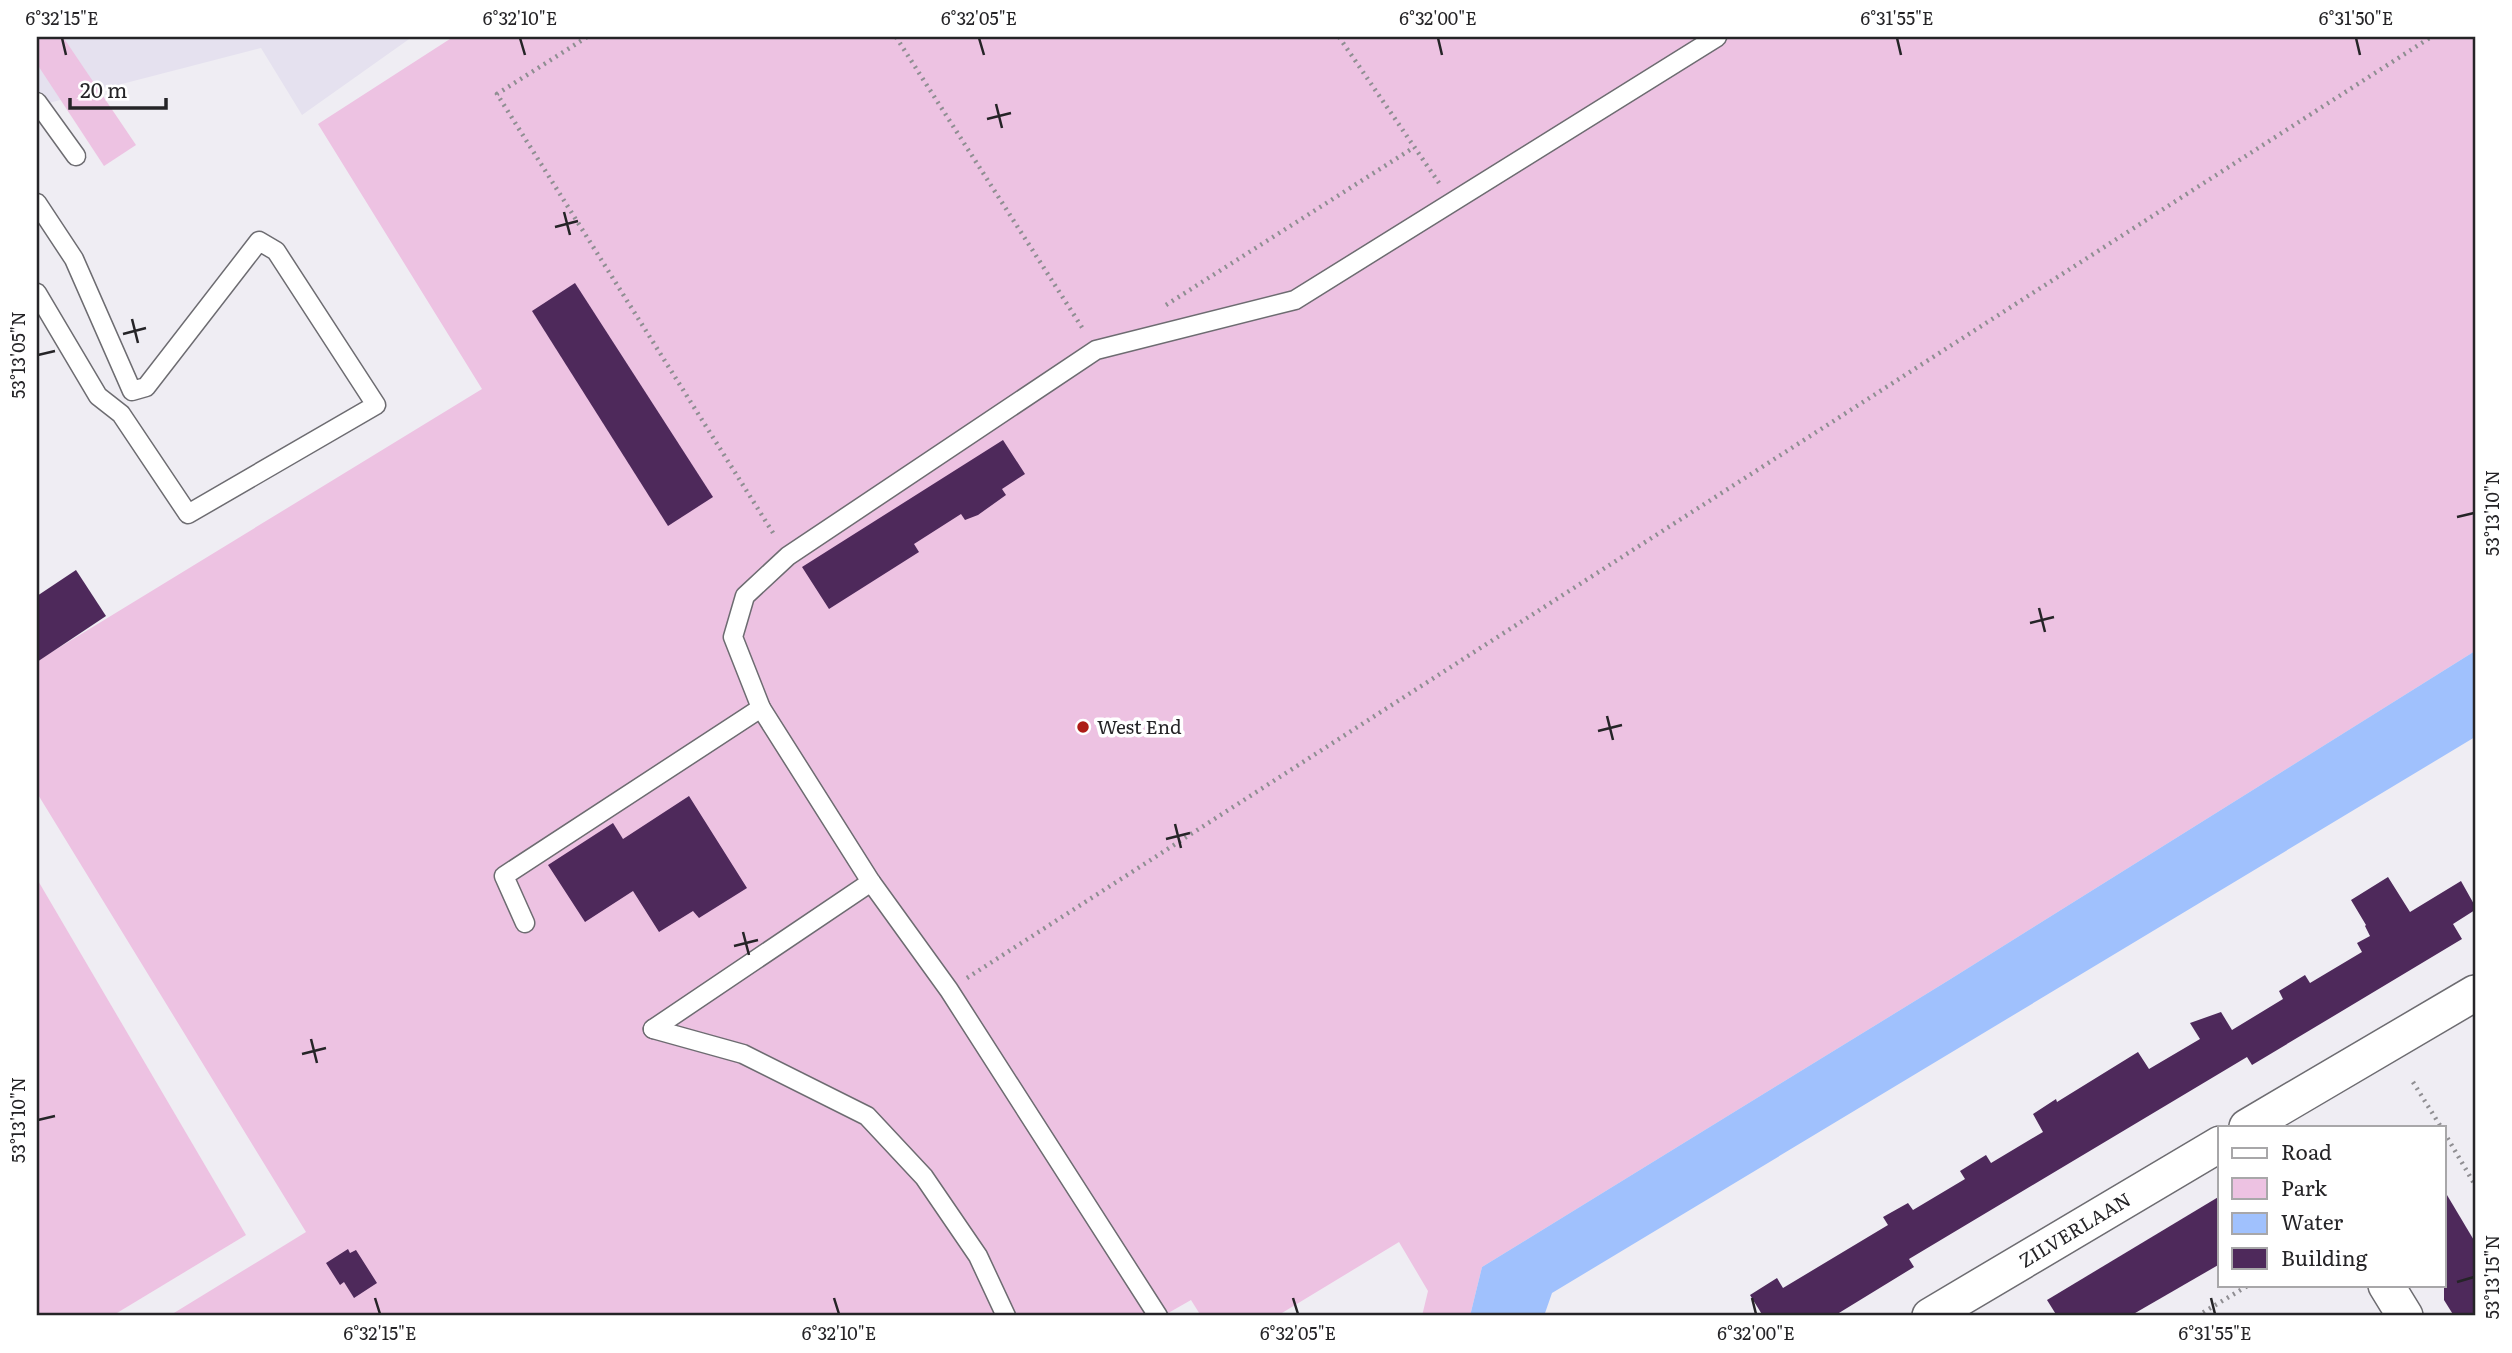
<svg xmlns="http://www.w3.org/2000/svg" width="2512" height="1353" viewBox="0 0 2512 1353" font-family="Literata,serif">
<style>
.built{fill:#e5e1ef}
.green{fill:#edc2e2}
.water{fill:#a0c1fd}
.building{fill:#4e295b}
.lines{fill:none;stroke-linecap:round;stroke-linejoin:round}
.service-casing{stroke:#6d6c71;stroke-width:21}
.minor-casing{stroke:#6d6c71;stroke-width:38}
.path{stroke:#8f8e92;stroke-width:4.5;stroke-dasharray:2 5;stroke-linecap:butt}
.service{stroke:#fff;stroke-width:18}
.minor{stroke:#fff;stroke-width:35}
.ticks{fill:none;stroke:#252427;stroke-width:2.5}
.poi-dot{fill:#ad1c16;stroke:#fff;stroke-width:2.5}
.labels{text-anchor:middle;stroke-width:7;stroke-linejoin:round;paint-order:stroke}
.poi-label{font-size:19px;fill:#252427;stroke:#fff;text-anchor:start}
.street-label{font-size:19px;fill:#252427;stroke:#fff}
.neatline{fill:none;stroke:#252427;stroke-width:2.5}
.ticks-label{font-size:18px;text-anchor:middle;fill:#252427}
</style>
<rect width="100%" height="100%" fill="#efedf3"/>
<path class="built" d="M37 37H412L302 115 261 48 37 106Z"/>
<g class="green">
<path d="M37 37H63L136 145 104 166 37 64Z"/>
<path d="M453 37H2475V651L1949 980 1482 1267 1470 1316H1422L1428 1291 1399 1242 1277 1316H1201L1191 1300 1163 1316H169L306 1232 37 793V661L482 389 318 124Z"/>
<path d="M37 879 246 1235 112 1316H37Z"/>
</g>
<path class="water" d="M2475 651V737L1552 1293 1544 1316H1470L1482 1267 1949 980Z"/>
<g class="building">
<path d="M575 283 713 497 668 526 532 311Z"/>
<path d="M1003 440 1025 474 1002 489 1006 495 978 515 965 520 961 514 914 544 919 552 829 609 802 567Z"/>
<path d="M76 570 106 616 37 662V596Z"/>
<path d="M689 796 747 888 699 918 693 911 659 932 633 891 585 922 548 865 613 823 623 839Z"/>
<path d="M2388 877 2410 912 2461 881 2475 906V910L2453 924 2462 939 2252 1065 2247 1057 1909 1259 1914 1267 1834 1316H1763L1750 1295 1777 1278 1783 1288 1888 1225 1883 1217 1908 1203 1913 1210 1965 1179 1960 1171 1986 1155 1991 1163 2043 1132 2033 1114 2056 1099 2057 1102 2138 1052 2149 1069 2200 1039 2190 1023 2221 1012 2232 1030 2283 999 2279 991 2305 975 2310 983 2362 952 2357 943 2370 936 2365 926 2366 925 2351 900Z"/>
<path d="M2444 1190 2475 1242V1316H2454L2444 1300Z"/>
<path d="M2220 1196V1264L2130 1316H2057L2047 1300Z"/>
<path d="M348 1249 350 1253 356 1250 377 1283 354 1298 344 1282 340 1285 326 1263Z"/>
</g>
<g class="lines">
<g class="service-casing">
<g id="service">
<path d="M37 102 76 156"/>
<path d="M37 203 74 259 132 391 146 387 259 241 276 251 376 405 188 514 121 414 98 396 37 293"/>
<path d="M525 923 504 876 761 708"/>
<path d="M653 1029 743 1054 867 1116 924 1177 978 1256 1006 1316"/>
<path d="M653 1029 871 882"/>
<path d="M1158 1316 949 990 871 882 761 708 733 637 745 596 788 556 1096 350 1295 300 1717 37"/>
</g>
</g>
<g class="minor-casing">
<g id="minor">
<path d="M2247 1127 2475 993"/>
<path d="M2386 1285 2405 1316"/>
<path d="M1930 1316 2220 1144"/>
</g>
</g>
<g class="path">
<path d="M587 37 497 94 775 536"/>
<path d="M896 37 1083 329"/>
<path d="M1339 37 1439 183"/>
<path d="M1166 305 1413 148"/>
<path d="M967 978 2431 37"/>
<path d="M2413 1082 2441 1127"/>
<path d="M2444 1132 2475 1185"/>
<path d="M2197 1316 2249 1285"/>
</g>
<use href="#service" class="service"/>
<use href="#minor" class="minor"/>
</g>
<path class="ticks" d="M62 38 66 55M520 38 525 55M979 38 984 55M1438 38 1442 55M1897 38 1901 55M2356 38 2360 55M996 104 1002 128M987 119 1011 113M564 212 570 235M555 227 578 221M132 319 138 343M123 334 146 328M38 355 55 351M2457 517 2474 513M2039 608 2045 632M2030 623 2054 617M1607 716 1613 740M1598 731 1622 725M1175 824 1181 848M1166 839 1190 833M743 932 749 955M734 946 758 940M311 1039 317 1063M302 1054 326 1048M38 1120 55 1116M2457 1282 2474 1277M375 1298 380 1314M834 1298 839 1314M1293 1298 1298 1314M1752 1298 1756 1314M2211 1298 2215 1314"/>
<circle class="poi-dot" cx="1083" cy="727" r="7"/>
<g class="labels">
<g class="poi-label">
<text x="1097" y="734">West End</text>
</g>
<g class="street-label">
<text transform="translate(2075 1230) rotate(-31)" y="7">ZILVERLAAN</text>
</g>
</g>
<rect width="2512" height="1353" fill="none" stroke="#ffffff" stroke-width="77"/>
<rect x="2218" y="1126" width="228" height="161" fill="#ffffff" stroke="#a8a7a9" stroke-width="2"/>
<rect x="2232" y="1148" width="35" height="10" fill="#ffffff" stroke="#a8a7a9" stroke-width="2"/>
<text x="2281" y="1160" font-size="21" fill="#252427">Road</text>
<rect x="2232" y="1178" width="35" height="21" fill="#edc2e2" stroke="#a8a7a9" stroke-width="2"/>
<text x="2281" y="1196" font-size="21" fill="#252427">Park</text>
<rect x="2232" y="1213" width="35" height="21" fill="#a0c1fd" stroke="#a8a7a9" stroke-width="2"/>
<text x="2281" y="1230" font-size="21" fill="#252427">Water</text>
<rect x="2232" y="1248" width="35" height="21" fill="#4e295b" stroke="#a8a7a9" stroke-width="2"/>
<text x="2281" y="1266" font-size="21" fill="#252427">Building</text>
<path d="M70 98v10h96v-10" fill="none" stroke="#252427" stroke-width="3.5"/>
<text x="80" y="98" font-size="21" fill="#252427" stroke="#ffffff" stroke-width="5" paint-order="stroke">20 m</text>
<rect x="38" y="38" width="2436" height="1276" class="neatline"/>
<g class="ticks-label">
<text x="62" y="25">6°32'15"E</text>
<text x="520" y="25">6°32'10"E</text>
<text x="979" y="25">6°32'05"E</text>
<text x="1438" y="25">6°32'00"E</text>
<text x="1897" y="25">6°31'55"E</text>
<text x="2356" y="25">6°31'50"E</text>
<text transform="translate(19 355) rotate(-90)" y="6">53°13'05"N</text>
<text transform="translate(2493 513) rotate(-90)" y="6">53°13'10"N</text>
<text transform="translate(19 1120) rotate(-90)" y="6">53°13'10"N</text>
<text transform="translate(2493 1277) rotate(-90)" y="6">53°13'15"N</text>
<text x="380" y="1340">6°32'15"E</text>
<text x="839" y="1340">6°32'10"E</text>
<text x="1298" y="1340">6°32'05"E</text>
<text x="1756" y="1340">6°32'00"E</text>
<text x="2215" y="1340">6°31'55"E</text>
</g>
</svg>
